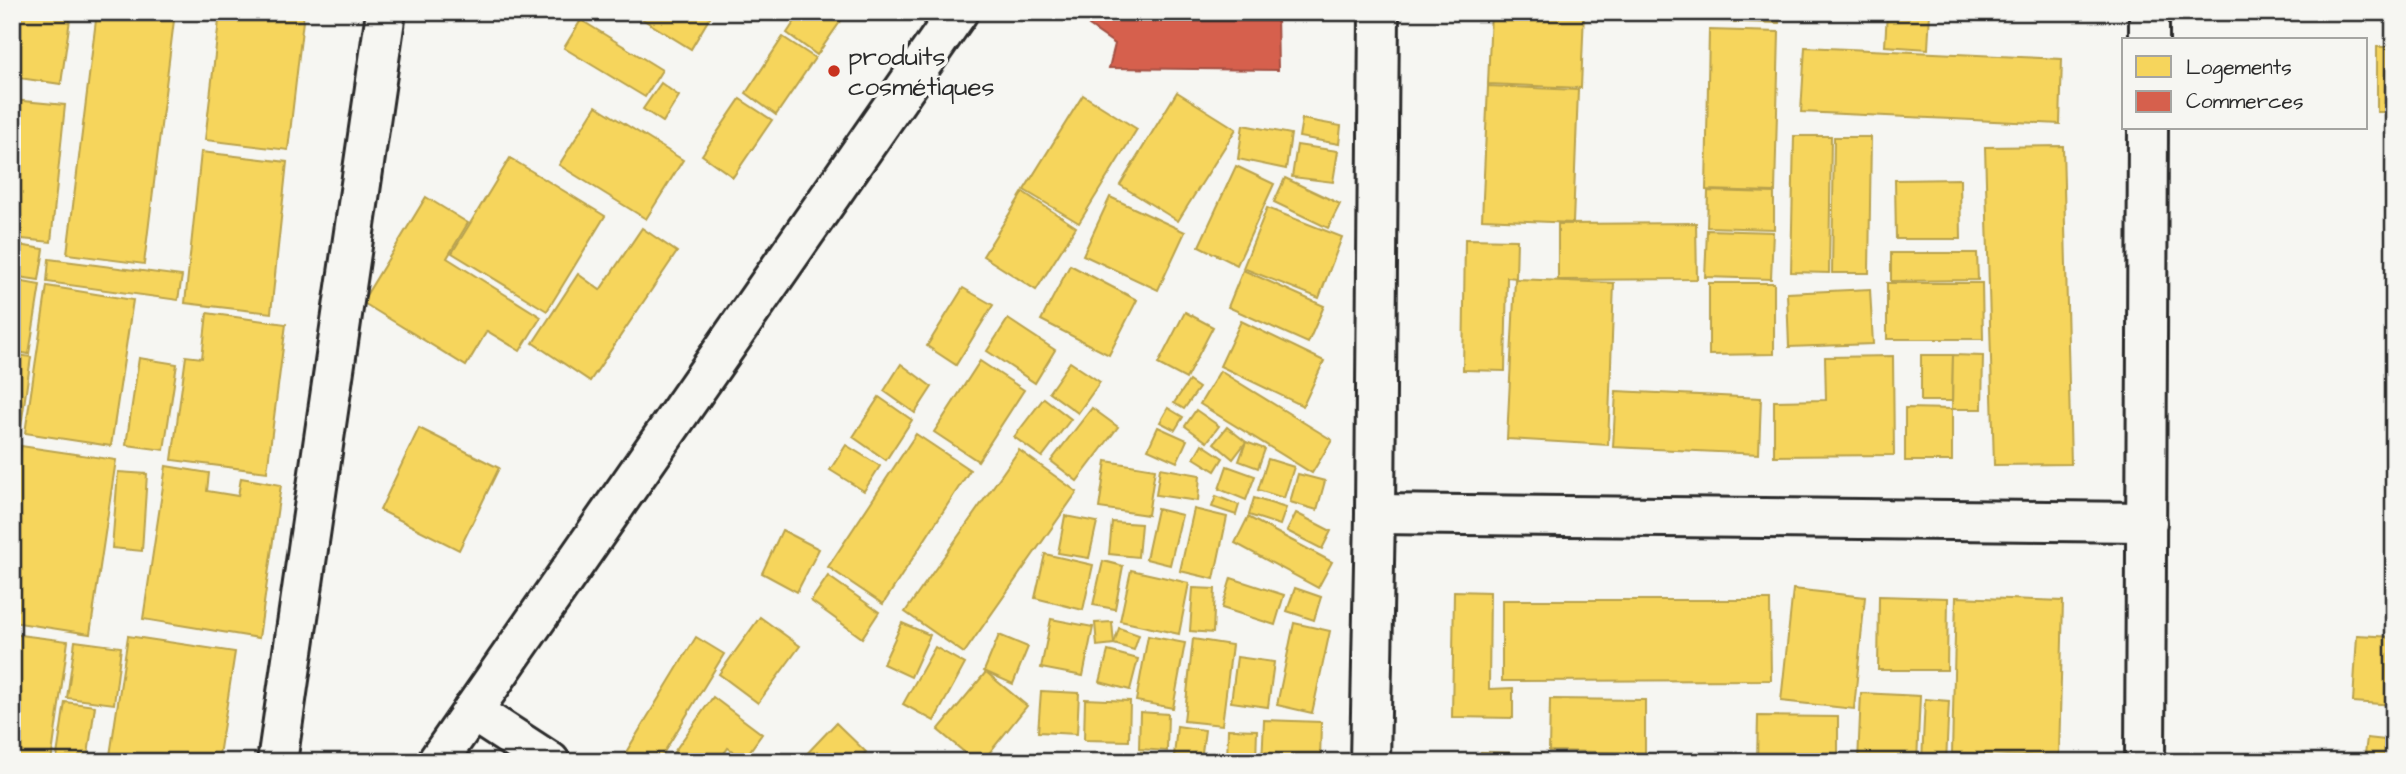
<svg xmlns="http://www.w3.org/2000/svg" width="2406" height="774" viewBox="0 0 2406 774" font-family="'Architects Daughter',sans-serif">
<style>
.homes{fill:#f6d55c;stroke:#b9a24d;stroke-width:2}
.shops{fill:#d6604d;stroke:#a35043;stroke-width:2}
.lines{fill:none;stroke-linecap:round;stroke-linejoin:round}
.street-casing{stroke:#2b2b2b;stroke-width:44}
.secondary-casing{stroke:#2b2b2b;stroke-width:44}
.street{stroke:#f6f6f2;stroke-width:38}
.secondary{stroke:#f6f6f2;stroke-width:38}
.poi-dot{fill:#c8321e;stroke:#f6f6f2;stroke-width:2.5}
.labels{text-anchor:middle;stroke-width:7;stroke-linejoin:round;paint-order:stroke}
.poi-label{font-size:26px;fill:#2b2b2b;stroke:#f6f6f2;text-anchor:start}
</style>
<rect width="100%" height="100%" fill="#f6f6f2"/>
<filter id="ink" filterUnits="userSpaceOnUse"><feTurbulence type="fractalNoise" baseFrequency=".0143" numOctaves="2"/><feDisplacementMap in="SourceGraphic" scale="14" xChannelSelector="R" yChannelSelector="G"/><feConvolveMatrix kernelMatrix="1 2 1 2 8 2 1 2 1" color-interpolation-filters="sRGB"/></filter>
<g filter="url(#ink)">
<g class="homes">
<path d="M12 12H71L61 84 12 77Z"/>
<path d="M97 12H175L144 264 67 254Z"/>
<path d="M220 12H304L288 150 205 140Z"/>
<path d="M631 12H713L691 49Z"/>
<path d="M801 12H847L817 55 787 33Z"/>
<path d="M1491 12H1584L1581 88 1488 84Z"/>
<path d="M1672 12H1779V23L1672 20Z"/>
<path d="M1887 12H1930L1928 49 1885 46Z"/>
<path d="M581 20 662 70 645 97 564 48Z"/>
<path d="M1709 30 1779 32 1775 192 1706 190Z"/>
<path d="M783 37 815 58 776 115 746 93Z"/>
<path d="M1805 47 2062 59 2060 124 1801 112Z"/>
<rect x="2377" y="47" width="17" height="65"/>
<path d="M661 83 679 96 663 122 643 109Z"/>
<path d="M1488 86 1578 90 1573 223 1482 219Z"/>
<path d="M1177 92 1236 129 1178 221 1120 185Z"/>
<path d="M1083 95 1137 129 1079 223 1024 190Z"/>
<path d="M740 99 772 120 733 177 702 155Z"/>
<path d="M12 100 65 105 51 242 12 238Z"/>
<path d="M596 106 683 160 646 219 559 165Z"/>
<path d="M1302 119 1341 126 1339 144 1299 137Z"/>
<path d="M1243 125 1291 134 1286 169 1238 159Z"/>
<path d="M1794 136H1831L1829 273 1791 272Z"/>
<path d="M1834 137H1871L1869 273H1832Z"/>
<path d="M1297 145 1338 151 1333 182 1292 177Z"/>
<path d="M2063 146 2071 464 1994 465 1985 147Z"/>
<path d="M201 152 287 162 271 313 185 303Z"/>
<path d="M510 158 605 216 547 311 452 253Z"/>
<path d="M1236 166 1274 184 1237 265 1199 246Z"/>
<path d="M1285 178 1340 204 1328 228 1274 202Z"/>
<path d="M1960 179 1961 239H1896L1895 180Z"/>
<path d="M1708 191 1774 193V229L1707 227Z"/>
<path d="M1023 192 1076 227 1036 290 983 256Z"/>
<path d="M426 197 468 223 447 258 541 317 520 351 487 331 466 366 362 302Z"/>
<path d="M1110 197 1185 232 1158 290 1083 255Z"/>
<path d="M1267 208 1342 237 1319 298 1243 268Z"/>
<path d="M1696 223 1697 279 1558 280V224Z"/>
<path d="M642 228 677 252 590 381 533 343 578 274 600 290Z"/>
<path d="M1707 230 1773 232 1771 279 1705 277Z"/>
<path d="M1465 239 1517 240 1516 278 1507 277 1505 371 1463 370Z"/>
<path d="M12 244 44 249 39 280 12 276Z"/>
<path d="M1891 253H1977L1978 280 1891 281Z"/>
<path d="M49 259 182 276 178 300 47 282Z"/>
<path d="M1070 265 1137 300 1109 355 1041 320Z"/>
<path d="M1243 270 1324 306 1308 343 1228 307Z"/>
<path d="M1515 279 1614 283 1608 445 1507 439Z"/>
<path d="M12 280 40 285 29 354 12 351Z"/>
<path d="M1709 283H1774V354L1709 355Z"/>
<path d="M1887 283H1982L1983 339H1887Z"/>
<path d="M47 286 133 300 111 446 25 433Z"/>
<path d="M963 288 993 305 956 365 927 346Z"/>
<path d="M1870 289 1873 344 1789 347 1787 293Z"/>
<path d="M1185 312 1213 327 1186 379 1158 364Z"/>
<path d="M207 313 286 324 267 472 172 460 186 356 202 358Z"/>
<path d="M1008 319 1055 350 1035 383 987 351Z"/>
<path d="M1241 321 1324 361 1303 406 1220 366Z"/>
<path d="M12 354 31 357 19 440 12 439Z"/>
<path d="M1921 355H1953L1952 401H1921Z"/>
<path d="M1953 355 1983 356 1982 409H1952Z"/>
<path d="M1893 356 1894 455 1774 456V401L1826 400 1825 357Z"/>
<path d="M139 358 177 364 164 450 126 445Z"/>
<path d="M980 361 1024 390 978 461 934 432Z"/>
<path d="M1070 362 1100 382 1078 413 1049 392Z"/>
<path d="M901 364 932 387 915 413 884 391Z"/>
<path d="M1220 371 1332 440 1312 473 1200 404Z"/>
<path d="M1189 381 1199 388 1184 409 1174 403Z"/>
<path d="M1616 391 1761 398 1759 454 1613 447Z"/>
<path d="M879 397 912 420 886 460 853 437Z"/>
<path d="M1044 398 1071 419 1042 457 1014 437Z"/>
<path d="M1092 408 1118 427 1077 481 1051 461Z"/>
<path d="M1168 408 1183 417 1175 430 1160 422Z"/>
<path d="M1905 408 1952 409V461H1905Z"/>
<path d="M1196 410 1219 426 1207 442 1185 426Z"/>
<path d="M1158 427 1187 440 1177 462 1148 449Z"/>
<path d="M1227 427 1246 442 1233 459 1214 443Z"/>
<path d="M419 428 499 468 459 550 380 510Z"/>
<path d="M916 434 970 470 883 604 828 567Z"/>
<path d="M1246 442 1265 449 1258 468 1239 461Z"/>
<path d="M1202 444 1223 458 1215 471 1194 458Z"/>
<path d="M846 445 880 466 864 491 830 470Z"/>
<path d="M21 446 116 460 90 634 12 622V505Z"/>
<path d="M1019 450 1077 492 964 653 905 612Z"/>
<path d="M1268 459 1294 467 1284 498 1258 490Z"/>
<path d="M1106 461 1155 469 1148 515 1099 508Z"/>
<path d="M166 466 209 473 207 491 238 496 241 478 281 485 259 638 143 619Z"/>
<path d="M1227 466 1255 476 1246 500 1219 489Z"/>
<path d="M1160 468 1200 475 1198 501 1156 495Z"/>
<path d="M118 472 147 474 142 551 112 548Z"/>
<path d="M1298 474 1325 481 1317 510 1290 502Z"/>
<path d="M1216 496 1239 505 1236 515 1212 507Z"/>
<path d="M1254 498 1286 508 1280 525 1249 515Z"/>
<path d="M1157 509 1182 515 1170 565 1146 559Z"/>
<path d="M1194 509 1227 517 1214 579 1180 571Z"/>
<path d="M1296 513 1331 531 1322 549 1287 531Z"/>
<path d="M1065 516 1097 522 1089 558 1058 553Z"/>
<path d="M1248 517 1332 562 1318 588 1235 543Z"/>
<path d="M1112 522 1141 524 1138 557 1109 554Z"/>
<path d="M782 530 819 549 797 592 762 573Z"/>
<path d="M1045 554 1093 565 1083 610 1035 598Z"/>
<path d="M1103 561 1123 566 1115 609 1093 605Z"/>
<path d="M1131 570 1189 583 1179 634 1120 621Z"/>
<path d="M828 576 879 612 862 638 811 601Z"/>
<path d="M1231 578 1284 595 1275 625 1222 608Z"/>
<path d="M1193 588 1215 589 1213 633 1190 631Z"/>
<path d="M1295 588 1321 597 1314 620 1287 611Z"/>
<path d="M1793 589 1865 597 1854 709 1781 701Z"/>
<path d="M1454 591 1490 592 1489 689 1513 688V718L1452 717Z"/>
<path d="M1879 596 1948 598 1947 670H1878Z"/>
<path d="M1956 597 2063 601 2059 757 1952 753Z"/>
<path d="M1502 600H1770L1771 680 1502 681Z"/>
<path d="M760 617 800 646 758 703 719 674Z"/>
<path d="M1051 619 1093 627 1083 676 1041 668Z"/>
<path d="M1112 622 1114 644 1097 646 1095 623Z"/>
<path d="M902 623 930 635 911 677 883 664Z"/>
<path d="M1294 623 1330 631 1312 713 1277 705Z"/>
<path d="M1119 628 1139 635 1134 650 1114 644Z"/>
<path d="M12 634 68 641 51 762H12Z"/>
<path d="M999 635 1028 647 1013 684 984 671Z"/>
<path d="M2357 635 2394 637V705L2353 702Z"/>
<path d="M128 636 235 652 218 762H109Z"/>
<path d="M1148 636 1185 643 1173 708 1136 701Z"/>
<path d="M696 637 724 654 658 762H620Z"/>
<path d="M1193 639 1232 645 1222 725 1184 721Z"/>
<path d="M75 641 121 647 114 704 67 698Z"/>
<path d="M935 647 965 664 934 721 903 704Z"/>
<path d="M1108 651 1138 659 1130 690 1100 682Z"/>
<path d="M1237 657 1274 662 1268 707 1231 702Z"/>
<path d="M986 672 1027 706 982 762H976L938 730Z"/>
<path d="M1041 691 1079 693 1077 734 1038 732Z"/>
<path d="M1861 693 1920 696 1917 762H1858Z"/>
<path d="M713 697 762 734 744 759 728 748 718 762H667Z"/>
<path d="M1085 699 1130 701 1129 741 1084 740Z"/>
<path d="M1550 699 1645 700V753L1549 751Z"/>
<path d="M1925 699 1949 701 1946 762H1922Z"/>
<path d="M65 702 95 706 87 762H56Z"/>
<path d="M1140 712 1168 714 1167 751 1139 749Z"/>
<path d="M1758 716 1838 717V762H1757Z"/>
<path d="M1264 720 1321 722 1320 762H1262Z"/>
<path d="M836 723 866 752 857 762H799Z"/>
<path d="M1177 726 1205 730 1201 760 1174 756Z"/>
<path d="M1228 729 1257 730 1256 762H1227Z"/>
<path d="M2367 738 2394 741 2392 762H2364Z"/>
<path d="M1141 752 1180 762H1139Z"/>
<path d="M1481 752 1543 754V762H1480Z"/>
</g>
<path class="shops" d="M1099 12H1277L1278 70 1109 68 1115 44 1089 26Z"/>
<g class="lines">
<g class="street-casing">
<g id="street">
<path d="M2149 40V12"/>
<path d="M1375 514 2147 522"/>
<path d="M472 711 550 762"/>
<path d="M277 762 386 12"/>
<path d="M1370 762 1375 514 1379 12"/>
<path d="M2145 762 2148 128"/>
</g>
</g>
<g class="secondary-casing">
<path id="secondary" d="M437 762 958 12"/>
</g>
<use href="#street" class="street"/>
<use href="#secondary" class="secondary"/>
</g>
</g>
<circle class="poi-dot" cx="834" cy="71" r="7"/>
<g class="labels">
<g class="poi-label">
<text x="848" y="65">produits<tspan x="848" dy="30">cosmétiques</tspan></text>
</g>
</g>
<rect width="2406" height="774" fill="none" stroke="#f6f6f2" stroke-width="42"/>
<rect x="21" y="21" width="2364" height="732" fill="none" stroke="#2b2b2b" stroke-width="2.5" filter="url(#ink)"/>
<rect x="2122" y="38" width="245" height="91" fill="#f6f6f2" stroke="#a5a5a2" stroke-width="2"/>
<rect x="2136" y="56" width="35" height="21" fill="#f6d55c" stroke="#a5a5a2" stroke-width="2"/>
<text x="2186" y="74" font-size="21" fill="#2b2b2b">Logements</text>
<rect x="2136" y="91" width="35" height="21" fill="#d6604d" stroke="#a5a5a2" stroke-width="2"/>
<text x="2186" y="108" font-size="21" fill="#2b2b2b">Commerces</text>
</svg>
